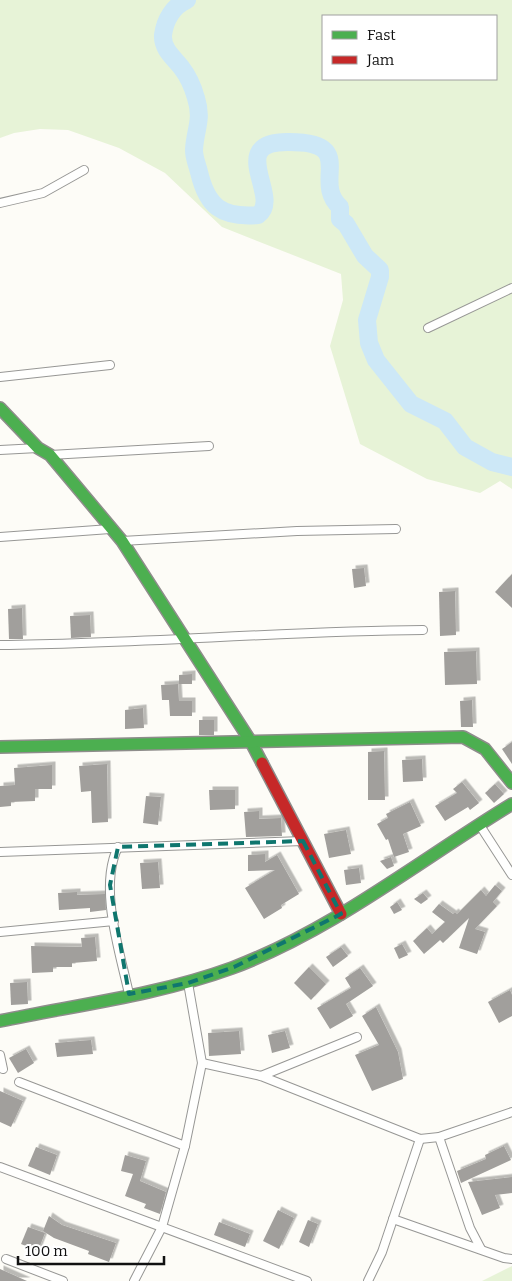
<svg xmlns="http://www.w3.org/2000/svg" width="512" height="1281" viewBox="0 0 512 1281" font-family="Bitter,serif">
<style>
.green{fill:#e7f3d7;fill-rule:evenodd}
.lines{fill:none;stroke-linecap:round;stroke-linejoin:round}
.river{stroke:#cde8f7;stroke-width:18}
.building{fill:#a19f9c;filter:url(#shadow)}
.street-casing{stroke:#979795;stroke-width:10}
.fast-casing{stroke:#8e8d8b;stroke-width:14}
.jam-casing{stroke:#8e8d8b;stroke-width:14}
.street{stroke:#fffffe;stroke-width:8}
.fast{stroke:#4caf50;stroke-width:11}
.jam{stroke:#c62828;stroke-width:11}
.marked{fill:none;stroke:#0f766e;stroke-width:4;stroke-dasharray:10 6;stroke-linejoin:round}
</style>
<defs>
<filter id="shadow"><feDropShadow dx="3.5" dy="-3.5" stdDeviation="0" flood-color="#0004"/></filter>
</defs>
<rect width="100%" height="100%" fill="#fdfcf7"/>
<g class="green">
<path d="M0 0H512V489L500 481 480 493 427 479 360 444 330 346 343 300 341 274 222 227 165 173 119 148 68 130 40 129 14 133 0 138ZM323 16H496V79H323Z"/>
<path d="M512 1266V1281H482Z"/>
</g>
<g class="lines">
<path class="river" d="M187 0C173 6 165 20 163 35 162 49 174 58 181 67 188 76 193 87 196 98 203 120 195 129 194 150 194 158 197 164 199 172 207 206 221 218 258 215 283 198 224 141 289 142 359 142 311 181 340 207V219L346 224 365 256 380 270V277L367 320 369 343 376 360 411 404 445 421 465 447 492 462 512 467"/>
</g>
<g class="building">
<path d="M364 568 366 586 354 588 352 569Z"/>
<path d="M512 574V608L495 592Z"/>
<path d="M455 591 456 635 440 636 439 592Z"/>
<path d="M22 608 23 639H9L8 609Z"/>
<path d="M90 615 91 637 71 638 70 616Z"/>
<path d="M476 651 477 684 445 685 444 652Z"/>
<path d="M192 674V684H179V675Z"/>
<path d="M178 684 179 701H192V716H170L169 700H162L161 685Z"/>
<path d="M472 700 473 727H461L460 701Z"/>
<path d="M143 708 144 728 125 729V710Z"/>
<rect x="199" y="720" width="15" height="15"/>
<path d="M512 742V764L502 749Z"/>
<path d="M384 751 385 800H368V752Z"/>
<path d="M422 759 423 781 403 782 402 760Z"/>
<path d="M107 764 108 822 92 823 91 791 81 792 79 766Z"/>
<path d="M52 765V789H35V801L11 802V806L0 807V786L15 785 14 768Z"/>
<path d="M462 782 479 803 470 810 468 807 445 821 435 806 457 793 453 789Z"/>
<path d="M495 784 504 794 494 803 485 793Z"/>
<path d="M209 790H235V809L210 810Z"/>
<path d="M146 796 161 797 158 825 143 823Z"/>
<path d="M410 802 421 826 403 834 409 852 394 857 388 839 386 840 377 824 388 818 386 814Z"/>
<path d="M259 811V819L281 818 282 836 246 837 244 812Z"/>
<path d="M346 830 351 854 329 858 324 834Z"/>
<path d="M265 854V862L277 855 299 894 281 905 282 908 264 919 245 888 275 870 248 871V855Z"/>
<path d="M391 857 394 866 387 869 380 861Z"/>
<path d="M158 862 160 888 142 889 140 863Z"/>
<path d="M359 868 361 883 346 885 344 870Z"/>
<path d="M495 885 502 891 493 902 497 906 475 929 485 932 477 954 459 948 469 918 443 943 440 940 424 954 413 941 427 928 432 934 445 922 432 912 439 904 453 914 455 912 457 914 481 890 486 896Z"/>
<path d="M77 892V895L105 894 106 910 90 912V908L59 910 58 893Z"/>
<path d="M423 893 428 899 421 904 414 899Z"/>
<path d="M397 902 402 910 394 914 390 907Z"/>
<path d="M95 937 97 961 72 963V967H53V972L32 973 31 946 82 947 81 938Z"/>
<path d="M402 944 408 955 399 959 394 948Z"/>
<path d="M341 947 348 956 333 967 326 957Z"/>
<path d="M309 967 326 984 311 1000 294 983Z"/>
<path d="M360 968 373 986 346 1004 353 1016 330 1029 317 1008 351 988 345 978Z"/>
<path d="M27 982 28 1004 11 1005 10 983Z"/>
<path d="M510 990 512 995V1016L499 1023 488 1002Z"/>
<path d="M376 1007 398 1052 403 1079 372 1091 355 1055 379 1045 362 1016Z"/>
<path d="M239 1031 241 1054 209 1056 208 1033Z"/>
<path d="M285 1031 290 1048 272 1053 268 1035Z"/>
<path d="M91 1040 93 1054 57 1057 55 1043Z"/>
<path d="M26 1049 34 1063 18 1073 9 1058Z"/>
<path d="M0 1091 23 1101 11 1127 0 1122Z"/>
<path d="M504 1146 511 1160 461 1183 457 1171 486 1159 485 1155Z"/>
<path d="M36 1147 57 1155 50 1175 28 1166Z"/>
<path d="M125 1155 146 1161 140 1181 166 1192 160 1214 144 1208 146 1204 125 1196 133 1174 121 1171Z"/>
<path d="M512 1177V1193L495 1195 500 1208 482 1215 468 1182Z"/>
<path d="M278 1210 294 1218 279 1249 263 1241Z"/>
<path d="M49 1216 62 1225 116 1243 109 1262 88 1254 89 1251 54 1238 43 1231Z"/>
<path d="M308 1220 318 1224 309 1247 299 1242Z"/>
<path d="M219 1222 250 1234 245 1247 214 1235Z"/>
<path d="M28 1227 45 1233 38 1251 21 1244Z"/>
<path d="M0 1269 27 1281H0Z"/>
</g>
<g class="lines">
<g class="street-casing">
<g id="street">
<path d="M0 203 43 193 84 170"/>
<path d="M428 328 512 288"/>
<path d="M0 377 110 365"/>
<path d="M0 450 38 448"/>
<path d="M50 455 209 446"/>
<path d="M0 537 110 529"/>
<path d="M122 541 297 531 396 529"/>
<path d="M0 645C141 644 281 631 423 630"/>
<path d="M479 824 512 875"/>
<path d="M118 847C98 887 120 952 129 994"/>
<path d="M0 852 303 841"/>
<path d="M0 932 114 921"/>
<path d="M0 1055 3 1069"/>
<path d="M202 1063 261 1076 420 1139 439 1137 512 1112"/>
<path d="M261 1076 357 1037"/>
<path d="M19 1082 185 1146"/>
<path d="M439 1137 470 1228 481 1249"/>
<path d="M0 1167 307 1281"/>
<path d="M393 1219 504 1258 512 1259"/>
<path d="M6 1259 63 1281"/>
<path d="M134 1281 162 1227 185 1146 202 1063 188 983"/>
<path d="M368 1281 382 1252 420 1139"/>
</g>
</g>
<g class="fast-casing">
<g id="fast">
<path d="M0 408 38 448 50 455 122 541 251 742 262 763"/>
<path d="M0 747 463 737 485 749 512 783"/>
<path d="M0 1021C77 1005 158 995 232 968 333 930 420 860 512 804"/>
</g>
</g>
<g class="jam-casing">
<path id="jam" d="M262 763 341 914"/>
</g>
<use href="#street" class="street"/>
<use href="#fast" class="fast"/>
<use href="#jam" class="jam"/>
</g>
<path class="marked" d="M303 841 341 914 234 967 188 983 129 994 110 885 118 847Z"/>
<rect x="322" y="15" width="175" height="65" fill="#ffffff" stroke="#a0a0a0"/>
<rect x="332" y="31" width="25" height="8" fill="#4caf50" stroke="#a0a0a0"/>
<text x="367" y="40" font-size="15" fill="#111111">Fast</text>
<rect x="332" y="56" width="25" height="8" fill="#c62828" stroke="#a0a0a0"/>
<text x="367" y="65" font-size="15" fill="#111111">Jam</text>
<path d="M18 1256v8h146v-8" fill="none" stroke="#111111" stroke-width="2.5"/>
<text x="25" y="1256" font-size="15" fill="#111111" stroke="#ffffff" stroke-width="4" paint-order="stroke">100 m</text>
</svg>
